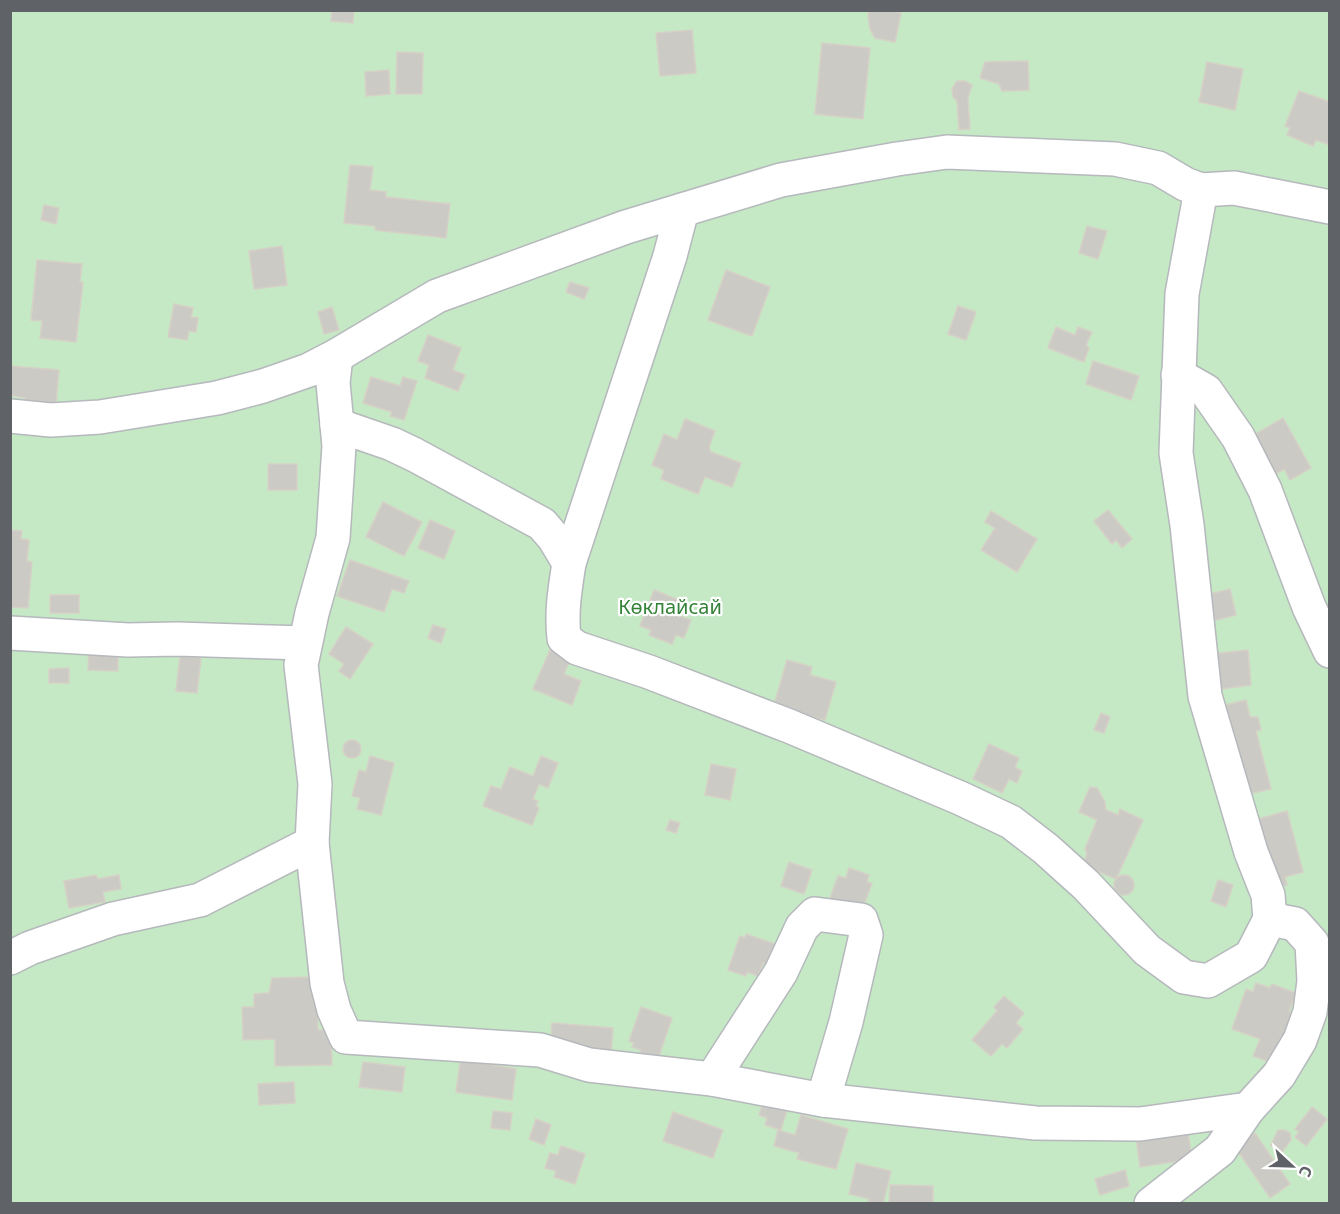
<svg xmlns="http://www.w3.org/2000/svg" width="1340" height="1214" viewBox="0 0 1340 1214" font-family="'Noto Sans',sans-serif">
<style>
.green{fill:#c5e8c5}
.building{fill:#cccac5;stroke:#d6d1c6;stroke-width:1.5}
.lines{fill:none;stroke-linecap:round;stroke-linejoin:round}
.minor-casing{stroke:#b5b8bc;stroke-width:36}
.minor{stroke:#fff;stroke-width:33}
.labels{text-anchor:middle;stroke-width:4.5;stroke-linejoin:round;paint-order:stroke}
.park-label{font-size:20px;fill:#348238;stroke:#fff}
</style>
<rect width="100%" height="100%" fill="#f1efe8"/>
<rect class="green" x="11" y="11" width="1318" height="1192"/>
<g class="building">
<path d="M332 10H354L353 23 331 21Z"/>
<path d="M870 10H889L901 13 895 42 875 38 870 29 868 15Z"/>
<path d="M692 30 696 73 660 76 656 33Z"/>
<path d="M822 43 870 48 863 119 815 114Z"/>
<path d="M397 52 423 53 422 94H396Z"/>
<path d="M1028 61 1029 90 1002 91 999 84 980 78 985 62Z"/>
<path d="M1207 62 1243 69 1235 110 1199 102Z"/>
<path d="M389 70 390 94 366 96 365 72Z"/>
<path d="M957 81H965L972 85 968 98 970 129 959 130 957 101 953 97 952 89Z"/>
<path d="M1299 91 1330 102V145L1316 140 1313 146 1287 135 1290 128 1285 126Z"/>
<path d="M350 165 373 167 370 190 386 192V197L450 204 446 238 375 230V226L344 223Z"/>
<path d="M44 205 59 208 56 224 41 220Z"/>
<path d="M1087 226 1107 231 1098 259 1079 253Z"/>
<path d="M282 246 287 285 254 289 249 251Z"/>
<path d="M37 260 82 264 80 282H83L76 342 40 338 42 321 31 320Z"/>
<path d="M726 270 770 287 752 336 708 320Z"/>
<path d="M570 282 589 288 584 299 566 292Z"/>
<path d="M174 304 193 308 191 317 198 318 196 332 189 331 187 340 168 337Z"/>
<path d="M958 306 976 312 966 340 948 334Z"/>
<path d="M332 307 339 330 324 334 318 312Z"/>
<path d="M1056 327 1075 335 1078 327 1092 332 1086 345 1089 348 1084 362 1048 348Z"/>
<path d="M428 335 461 348 453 370 465 375 458 391 425 378 429 365 418 361Z"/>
<path d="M1093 361 1139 376 1131 400 1086 384Z"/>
<path d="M10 366 59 370 56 405 26 402 25 398 10 395Z"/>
<path d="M371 377 400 386 403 377 417 381 404 420 390 416 392 412 363 403Z"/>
<path d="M1283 418 1311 468 1290 480 1284 469 1276 474 1254 435Z"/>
<path d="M685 419 715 431 709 447 711 452 741 463 732 487 705 477 698 494 661 479 664 470 652 465 664 434 677 440Z"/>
<rect x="268" y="464" width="29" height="26"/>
<path d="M383 502 422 522 404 556 366 537Z"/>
<path d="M1108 510 1132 539 1122 548 1116 540 1112 544 1094 521Z"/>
<path d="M991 511 1037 539 1017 572 981 550 995 528 985 522Z"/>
<path d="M430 520 455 531 444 559 418 548Z"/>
<path d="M10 530 22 531 21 539 29 540 27 561 32 562 28 608 10 607Z"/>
<path d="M350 560 409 581 404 593 392 589 384 612 337 596Z"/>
<path d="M1230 589 1236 615 1209 622 1202 596Z"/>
<path d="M654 590 686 603 680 616 691 620 684 638 676 635 672 644 649 635 651 630 640 626Z"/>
<rect x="50" y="595" width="29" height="18"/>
<path d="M433 625 446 629 441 643 428 638Z"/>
<path d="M346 627 373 644 350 679 339 671 344 664 329 654Z"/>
<path d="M89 650 118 651V671L88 670Z"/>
<path d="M550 650 571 658 564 674 581 681 572 705 533 689Z"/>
<path d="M1248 650 1251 685 1221 689 1211 654Z"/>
<path d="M180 656 201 658 197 693 176 691Z"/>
<path d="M787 660 812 667 810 675 836 682 825 720 812 717 811 723 772 712Z"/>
<path d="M69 668V683H49V669Z"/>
<path d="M1246 700 1250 717H1258L1261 730 1256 731 1271 789 1244 795 1221 706Z"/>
<path d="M1101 713 1110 717 1104 733 1094 730Z"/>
<circle cx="352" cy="749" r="9"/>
<path d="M989 744 1019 758 1015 767 1022 771 1017 783 1009 779 1002 793 973 779Z"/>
<path d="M370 756 394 763 381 815 357 809 360 798 352 796 359 770 366 772Z"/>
<path d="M541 756 558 763 548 788 539 784 533 799 538 801 536 806 539 808 532 825 483 806 491 786 501 789 510 767 533 776Z"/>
<path d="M711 764 736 769 730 800 705 795Z"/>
<path d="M1090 787 1097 788 1105 802 1106 810 1118 815 1120 809 1143 820 1116 879 1083 865 1087 853 1085 849 1097 820 1079 812Z"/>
<path d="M1287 811 1303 872 1285 877 1287 885 1269 890 1251 821Z"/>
<path d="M670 820 680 823 676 833 666 830Z"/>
<path d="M789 862 812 870 804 894 781 886Z"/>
<path d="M849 868 869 875 867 882 872 883 864 905 857 903 854 910 829 901 838 876 846 878Z"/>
<path d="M96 875 98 879 119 875 121 889 103 892 105 902 69 908 64 881Z"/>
<circle cx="1124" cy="885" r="10"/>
<path d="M1218 880 1233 885 1226 907 1211 901Z"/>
<path d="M746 934 775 944 768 965 763 963 758 976 747 972 746 976 728 970 740 936 745 938Z"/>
<path d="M317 977 318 1030H331L332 1065 275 1066V1039L243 1040 242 1007H254V994L269 993 272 978Z"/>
<path d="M1256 983 1270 988 1272 984 1296 993 1289 1012 1295 1015 1287 1040 1281 1037 1272 1063 1253 1056 1260 1039 1232 1029 1246 989 1253 992Z"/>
<path d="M1004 996 1024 1013 1016 1023 1023 1029 1007 1048 1002 1044 991 1056 972 1040 997 1011 994 1007Z"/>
<path d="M641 1007 672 1018 658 1059 640 1053 641 1050 632 1047 634 1043 629 1041Z"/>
<path d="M552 1023 613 1028 611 1055 550 1050Z"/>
<path d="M462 1048 488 1052 487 1064 516 1069 512 1100 456 1092Z"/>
<path d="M363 1062 405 1067 402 1092 359 1087Z"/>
<path d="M294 1082 295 1103 259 1105 258 1084Z"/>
<path d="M765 1096 789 1103 781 1130 765 1125 767 1118 759 1115Z"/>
<path d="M1312 1107 1327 1119 1306 1146 1295 1137 1299 1132 1295 1129Z"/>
<path d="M493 1111 512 1113 510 1130 491 1128Z"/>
<path d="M673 1112 723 1130 713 1158 663 1141Z"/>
<path d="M801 1115 848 1129 836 1169 797 1159 799 1153 774 1146 778 1130 795 1135Z"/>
<path d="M536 1119 551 1125 544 1145 529 1139Z"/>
<path d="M1278 1130H1285L1290 1133 1291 1140 1281 1154 1271 1145Z"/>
<path d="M1188 1133 1192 1159 1140 1167 1136 1137Z"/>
<path d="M1255 1133 1290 1184 1270 1198 1235 1147Z"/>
<path d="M561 1146 585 1154 575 1184 554 1177 556 1171 545 1168 550 1153 558 1155Z"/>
<path d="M856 1163 891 1171 883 1204H868L869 1199 849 1194Z"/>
<path d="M1125 1170 1129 1186 1100 1195 1095 1179Z"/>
<path d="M890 1185 933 1186V1204H889Z"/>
</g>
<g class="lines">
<g class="minor-casing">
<g id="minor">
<path d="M336 356 333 383 339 446 333 538 312 613 301 665 315 784 312 843 327 983 334 1010 346 1037 540 1050 589 1065 712 1079 823 1100 1035 1123 1140 1124 1248 1109 1279 1075 1300 1040 1310 1012 1314 981 1312 943 1295 924 1270 919"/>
<path d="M1178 375 1206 391 1238 437 1265 490 1309 607 1330 651"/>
<path d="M10 416 51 420 100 417 217 398 263 386 309 370 336 356 437 296 626 227 781 180 897 159 947 152 1115 159 1158 168 1185 184 1201 190 1234 188 1330 207"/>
<path d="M337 425 392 444 415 455 542 524 554 538 569 563C565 589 561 612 564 638L577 648 649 672 789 726 960 798 1011 822 1046 849 1086 885 1147 950 1184 977 1208 981 1251 956 1270 919 1268 895 1251 852 1205 696 1187 525 1176 453 1182 294 1201 190"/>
<path d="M569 563 670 256 682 210"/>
<path d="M10 633 128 640 177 639 305 643"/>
<path d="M10 958 30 948 113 919 200 900 312 843"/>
<path d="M712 1079 781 972 802 927 815 914 861 920 866 935 846 1022 823 1100"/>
<path d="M1151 1204 1220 1150 1248 1109"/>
</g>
</g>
<use href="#minor" class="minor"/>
</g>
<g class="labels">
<g class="park-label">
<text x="670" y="614">Көклайсай</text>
</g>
</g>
<rect width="1340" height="1214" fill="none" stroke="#5f6368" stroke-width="24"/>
<g transform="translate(1292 1166) rotate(112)" stroke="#ffffff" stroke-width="4.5" paint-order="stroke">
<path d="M0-4.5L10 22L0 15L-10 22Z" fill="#5f6368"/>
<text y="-9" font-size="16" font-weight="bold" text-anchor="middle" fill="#5f6368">С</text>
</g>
</svg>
